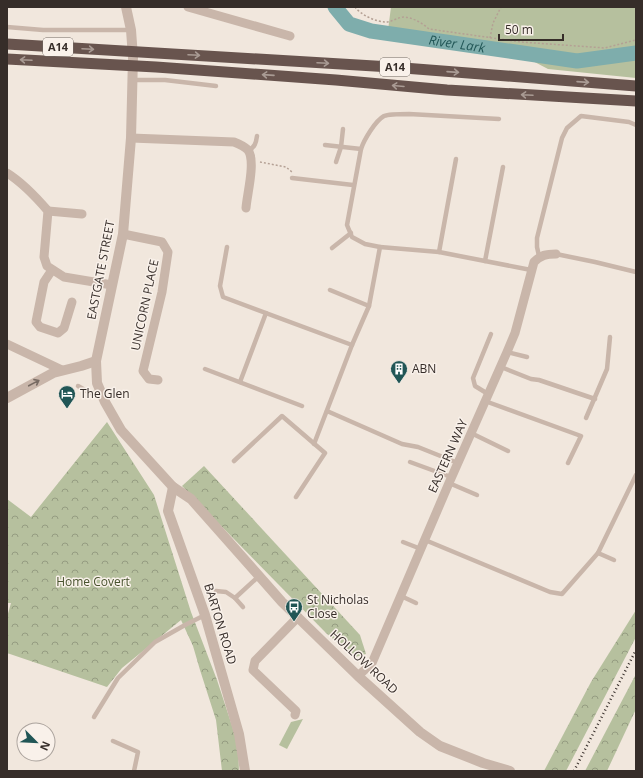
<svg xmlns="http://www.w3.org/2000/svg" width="643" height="778" viewBox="0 0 643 778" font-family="'Open Sans',sans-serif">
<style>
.green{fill:#b6c09e}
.forest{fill:url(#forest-crowns)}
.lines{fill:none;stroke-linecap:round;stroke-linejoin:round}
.river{stroke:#7eadac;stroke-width:15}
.path{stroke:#b4a094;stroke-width:1.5;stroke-dasharray:2 2;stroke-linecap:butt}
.service{stroke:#c9b6aa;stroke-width:4.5}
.minor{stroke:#c9b6aa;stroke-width:9}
.tertiary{stroke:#c9b6aa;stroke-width:10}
.trunk{stroke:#68544e;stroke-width:11}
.rail{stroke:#362d29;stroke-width:2.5;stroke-dasharray:1 3;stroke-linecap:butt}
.oneway{stroke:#a99b94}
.oneway2{stroke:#786b63}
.labels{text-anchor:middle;stroke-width:3;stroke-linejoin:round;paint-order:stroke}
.shield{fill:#f9f1ea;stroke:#706863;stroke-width:1}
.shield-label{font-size:11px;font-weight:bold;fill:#362d29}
.street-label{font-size:12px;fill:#362d29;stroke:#f9f1ea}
.poi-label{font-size:12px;fill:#362d29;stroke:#f9f1ea;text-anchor:start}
.park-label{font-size:12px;fill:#48532e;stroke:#f9f1ea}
.water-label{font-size:13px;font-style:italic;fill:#215656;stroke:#f9f1ea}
</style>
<defs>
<pattern id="forest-crowns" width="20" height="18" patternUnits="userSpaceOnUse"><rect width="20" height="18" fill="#b6c09e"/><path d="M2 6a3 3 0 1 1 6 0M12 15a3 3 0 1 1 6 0" fill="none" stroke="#959c81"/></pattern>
</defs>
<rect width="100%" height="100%" fill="#f1e7dd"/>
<g class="green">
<path d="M391 7H636V78L548 69 527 58 387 38Z"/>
<path d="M303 719 287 749 279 745 291 722Z"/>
</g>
<g class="forest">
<path d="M107 422 154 495 191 612 217 680 238 744 239 771H222L216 720 200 670 193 646 181 620 122 668 107 687 7 653V617L11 603H7V499L31 517Z"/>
<path d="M204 466 360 635 366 654 355 657 326 633 182 486Z"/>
<path d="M636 610V637L566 771H544L591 682Z"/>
<path d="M636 674V709L607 771H585Z"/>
</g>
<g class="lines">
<path class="river" id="s1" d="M335 7 349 24 371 31 577 61 636 53"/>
<g class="path">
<path d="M355 7C361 15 376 22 386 22 392 22 398 17 404 17 414 18 422 23 429 29L521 42 605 48 636 40"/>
<path d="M490 38 493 23 501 7"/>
<path d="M260 162 286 167 292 172"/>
</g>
<g class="service">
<path d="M7 27 43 30H131"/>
<path d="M132 80H165L216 86"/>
<path d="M325 145 361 149"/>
<path d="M248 151C255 147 256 143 257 136"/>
<path d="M336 162 341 147 343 129"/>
<path d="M292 178 353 185"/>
<path d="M227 247 220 286 223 297 352 345"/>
<path d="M380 247 365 244 352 237 347 225 361 149C364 140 375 121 384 116 389 114 403 114 409 114L499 119"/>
<path d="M332 248 351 233"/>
<path d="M439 252 456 159"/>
<path d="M556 254 595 262 636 272"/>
<path d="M539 256 537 247V238L562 138 567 128 581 116 629 122 636 125"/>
<path d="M485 261 503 167"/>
<path d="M330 290 369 306"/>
<path d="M507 352 527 357"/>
<path d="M501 367 531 379 539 380 595 399"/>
<path d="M205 369 302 406"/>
<path d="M240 382 266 313"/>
<path d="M78 386 90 393H100"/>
<path d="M488 394 475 386 473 378 491 334"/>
<path d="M485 401 581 436 568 463"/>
<path d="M327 411 402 444 418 447 458 463"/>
<path d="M586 418 607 369 610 337"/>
<path d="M471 433 508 451"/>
<path d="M314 444 352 345 369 306 380 247 439 252 531 270"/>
<path d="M234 461 282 416 325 453 296 497"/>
<path d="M410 462 451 477"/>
<path d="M449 483 477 495"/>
<path d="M425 540 550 592 562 594 598 553 636 475"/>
<path d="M403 542 421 549"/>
<path d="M598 553 614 560"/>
<path d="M216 591 226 592 235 598 259 576"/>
<path d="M401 596 416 603"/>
<path d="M235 598 243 607"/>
<path d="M94 717 118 678 155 642 185 625 205 615"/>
<path d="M113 741 138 752 134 771"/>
</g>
<g class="minor">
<path d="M188 7 290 36"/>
<path d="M131 138 234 142C239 144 244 146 248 150 256 161 247 194 246 208"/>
<path d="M7 173C23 183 36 197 48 211L44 257 47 266 64 277 112 285"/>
<path d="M48 211 82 214"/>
<path d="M123 234 162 242 168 252 162 292 143 371 149 379 158 380"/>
<path d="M52 270 44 282 36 322 40 327 58 333 64 328 72 302"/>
<path d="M7 344 62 370"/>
<path d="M358 676 372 663 449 483 507 352 515 333 534 262C541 255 546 254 556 254"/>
<path d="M295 715 296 711 253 670 255 661 298 617"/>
</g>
<g class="tertiary">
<path d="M126 7 131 30 133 57 131 138 123 234 96 361 97 383 105 402 121 430 173 487 191 499 282 602 358 676 420 732 440 746 483 763 510 771"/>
<path d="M7 398 53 373 81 366 96 361"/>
<path d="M173 487 168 511 205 615 239 734 245 771"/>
</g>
<g class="trunk">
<path d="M7 44 391 67 636 86"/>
<path d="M7 59 156 67 336 80 447 90 636 101"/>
</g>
<path class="rail" d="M574 771 636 650"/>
</g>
<defs><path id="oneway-shaft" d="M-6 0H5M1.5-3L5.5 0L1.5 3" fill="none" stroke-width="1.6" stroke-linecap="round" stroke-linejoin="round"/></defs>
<g class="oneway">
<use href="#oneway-shaft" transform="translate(88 49) rotate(3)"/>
<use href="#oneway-shaft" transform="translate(194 55) rotate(3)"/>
<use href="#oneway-shaft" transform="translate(26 60) rotate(-177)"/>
<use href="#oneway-shaft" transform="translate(323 63) rotate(3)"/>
<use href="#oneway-shaft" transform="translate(453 72) rotate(4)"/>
<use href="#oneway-shaft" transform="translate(268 75) rotate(-176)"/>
<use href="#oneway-shaft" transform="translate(583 82) rotate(4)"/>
<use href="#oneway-shaft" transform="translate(398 86) rotate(-175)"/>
<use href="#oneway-shaft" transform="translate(527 95) rotate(-177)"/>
</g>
<use class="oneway2" href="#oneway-shaft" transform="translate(34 383) rotate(-28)"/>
<defs>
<g id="building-pin" transform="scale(0.9)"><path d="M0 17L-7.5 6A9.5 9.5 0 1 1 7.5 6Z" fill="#215656" stroke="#f9f1ea"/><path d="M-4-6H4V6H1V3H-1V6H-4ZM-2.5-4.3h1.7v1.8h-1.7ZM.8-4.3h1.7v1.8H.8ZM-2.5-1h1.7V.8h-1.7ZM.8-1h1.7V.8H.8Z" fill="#fff"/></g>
<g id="hotel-pin" transform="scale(0.9)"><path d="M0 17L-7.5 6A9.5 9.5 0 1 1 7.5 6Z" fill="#215656" stroke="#f9f1ea"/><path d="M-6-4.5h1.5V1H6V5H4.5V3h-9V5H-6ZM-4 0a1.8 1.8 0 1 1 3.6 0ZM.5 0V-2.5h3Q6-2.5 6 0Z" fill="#fff"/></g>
<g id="bus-pin" transform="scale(0.9)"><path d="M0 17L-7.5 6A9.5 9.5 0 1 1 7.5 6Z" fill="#215656" stroke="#f9f1ea"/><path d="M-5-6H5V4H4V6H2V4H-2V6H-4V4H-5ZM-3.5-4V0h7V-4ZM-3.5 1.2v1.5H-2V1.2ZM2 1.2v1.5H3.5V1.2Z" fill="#fff"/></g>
</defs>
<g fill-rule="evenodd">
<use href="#building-pin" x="399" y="369"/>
<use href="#hotel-pin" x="67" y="394"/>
<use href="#bus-pin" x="294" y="607"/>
</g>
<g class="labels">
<g class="shield">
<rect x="43" y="38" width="30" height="18" rx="3"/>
<rect x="380" y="58" width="30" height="18" rx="3"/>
</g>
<g class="shield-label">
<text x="58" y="51">A14</text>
<text x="395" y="71">A14</text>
</g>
<g class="street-label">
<text transform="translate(101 270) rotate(-79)" y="4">EASTGATE STREET</text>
<text transform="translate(145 305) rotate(-78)" y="4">UNICORN PLACE</text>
<text transform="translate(448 456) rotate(-66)" y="4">EASTERN WAY</text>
<text transform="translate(220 624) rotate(73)" y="4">BARTON ROAD</text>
<text transform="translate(364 662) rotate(43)" y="4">HOLLOW ROAD</text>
</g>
<g class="poi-label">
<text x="412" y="373">ABN</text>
<text x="80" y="398">The Glen</text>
<text x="307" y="604">St Nicholas<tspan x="307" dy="14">Close</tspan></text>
</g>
<g class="park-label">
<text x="93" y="586">Home Covert</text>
</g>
<g class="water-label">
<text dy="5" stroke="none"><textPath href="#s1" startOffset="132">River Lark</textPath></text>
</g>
</g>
<rect width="643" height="778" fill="none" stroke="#362d29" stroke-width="16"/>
<g transform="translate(36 742) rotate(114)"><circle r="19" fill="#f9f1ea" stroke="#aba39d"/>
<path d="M0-3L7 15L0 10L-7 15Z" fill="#215656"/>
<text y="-6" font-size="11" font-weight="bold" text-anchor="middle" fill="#362d29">N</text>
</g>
<path d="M499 34v6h64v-6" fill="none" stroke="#362d29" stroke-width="2"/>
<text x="505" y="34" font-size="12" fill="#362d29" stroke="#f9f1ea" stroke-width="3" paint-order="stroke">50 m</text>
</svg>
